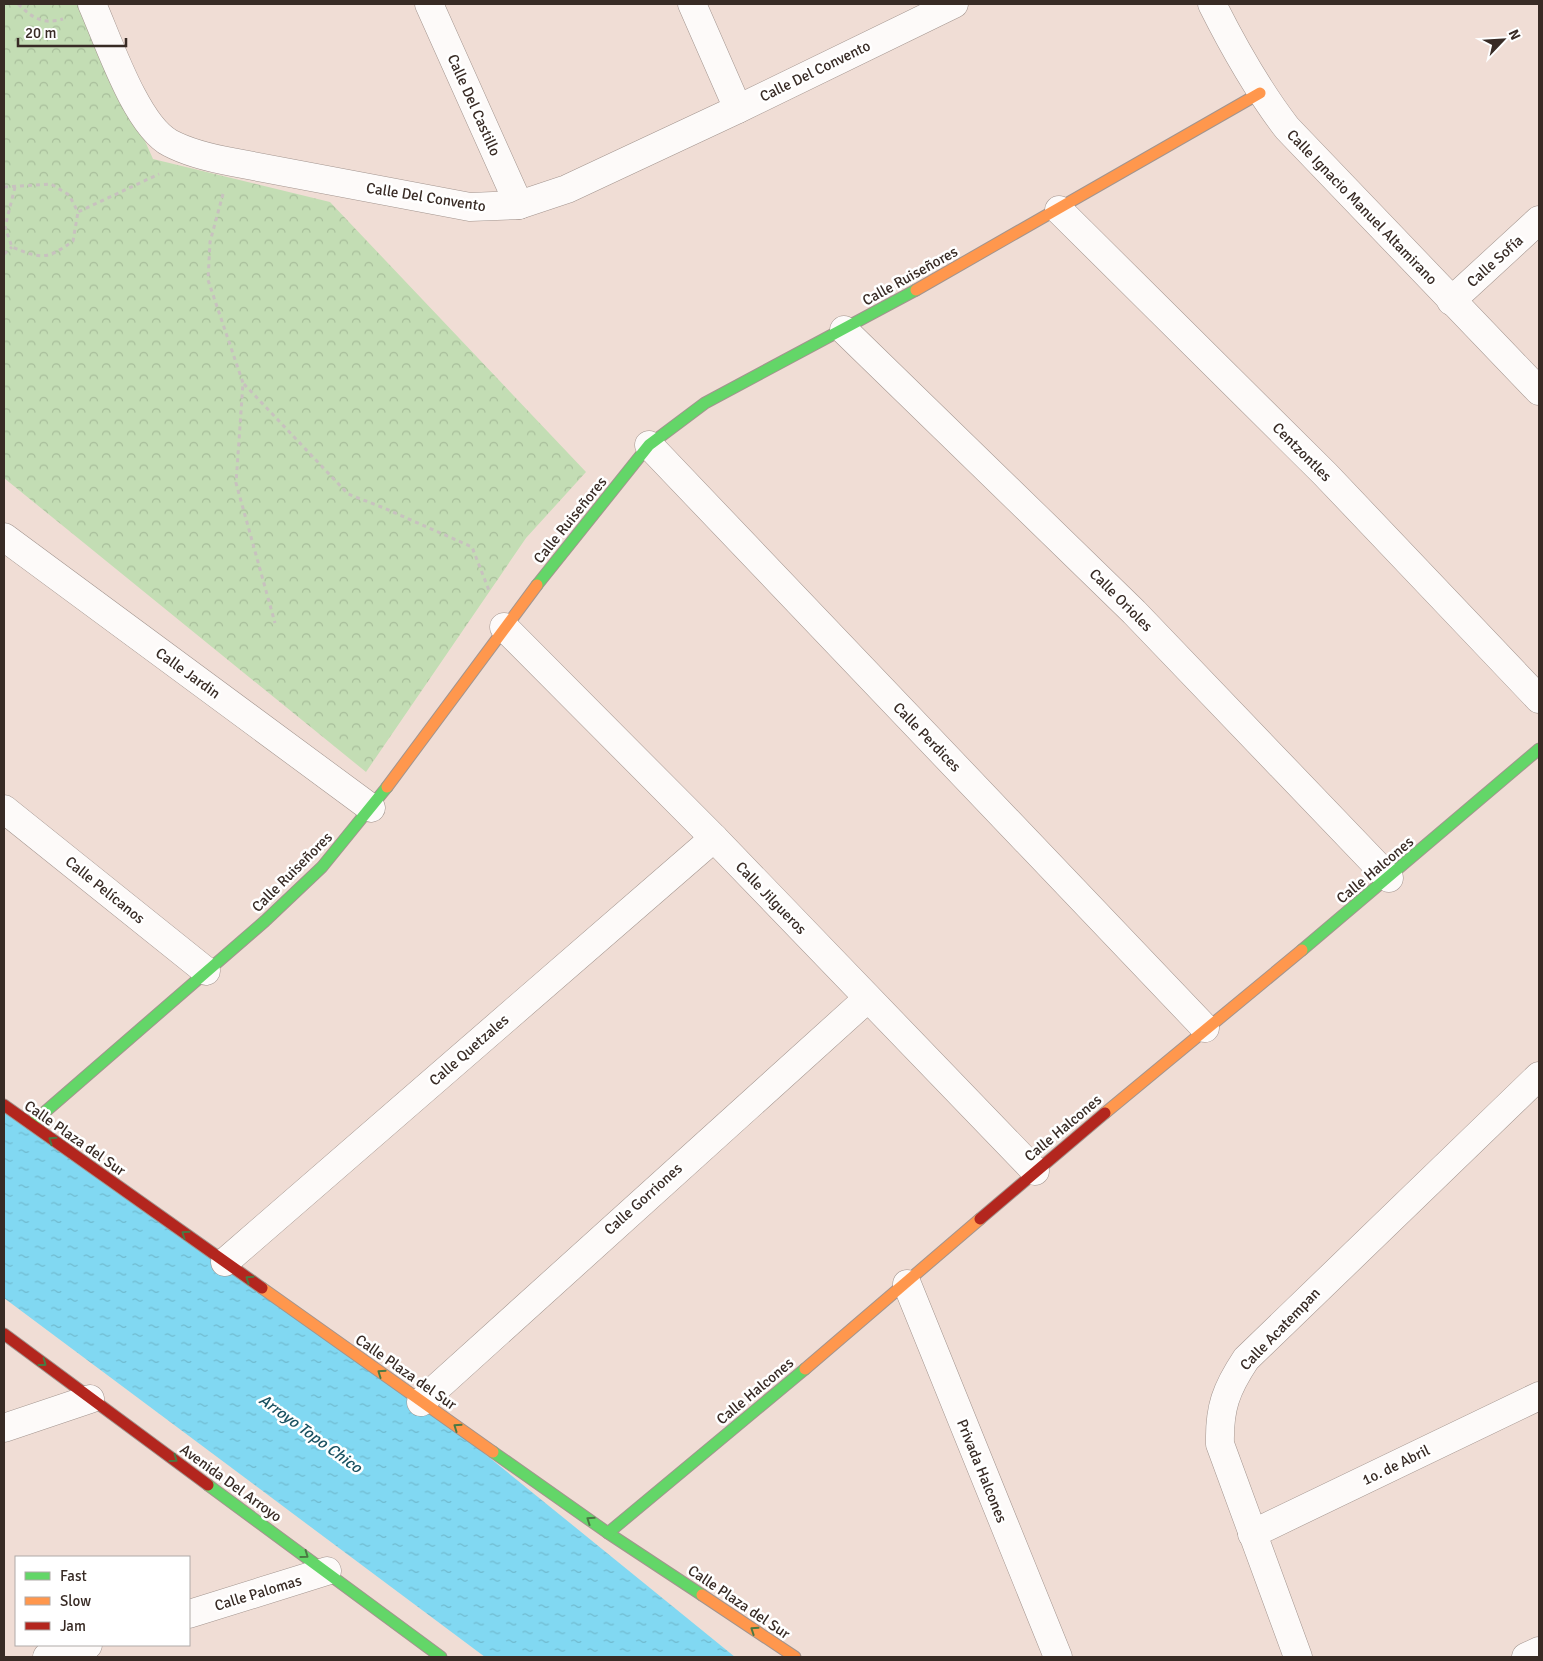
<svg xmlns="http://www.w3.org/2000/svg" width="1543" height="1661" viewBox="0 0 1543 1661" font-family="Signika,sans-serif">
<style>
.forest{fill:url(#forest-crowns)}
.water{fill:url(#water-ripples)}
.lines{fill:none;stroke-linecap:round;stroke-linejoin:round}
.street-casing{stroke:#a2948e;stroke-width:29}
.fast-casing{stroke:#a2948e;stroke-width:13}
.slow-casing{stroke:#a2948e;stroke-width:13}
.jam-casing{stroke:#a2948e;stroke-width:13}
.path{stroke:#c8c1bf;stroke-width:3;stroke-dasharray:4 4;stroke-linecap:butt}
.street{stroke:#fdfaf9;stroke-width:28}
.fast{stroke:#63d668;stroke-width:11}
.slow{stroke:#ff974d;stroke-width:11}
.jam{stroke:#b3261e;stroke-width:11}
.oneway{stroke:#4b7843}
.labels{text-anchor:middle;stroke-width:5;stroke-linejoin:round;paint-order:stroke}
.street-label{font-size:15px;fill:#382b25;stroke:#fff}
.water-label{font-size:16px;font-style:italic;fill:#1b5262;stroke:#fff}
</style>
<defs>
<pattern id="forest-crowns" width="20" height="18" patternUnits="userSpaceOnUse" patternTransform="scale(1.25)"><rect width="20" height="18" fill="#c3ddb4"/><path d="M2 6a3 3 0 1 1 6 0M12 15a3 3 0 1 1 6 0" fill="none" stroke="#a8be9b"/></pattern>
<pattern id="water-ripples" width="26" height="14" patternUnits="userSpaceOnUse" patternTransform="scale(1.25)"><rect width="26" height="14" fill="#81d8f2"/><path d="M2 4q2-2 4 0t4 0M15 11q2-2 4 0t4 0" fill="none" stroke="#70bacf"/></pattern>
</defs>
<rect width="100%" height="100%" fill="#f0ddd5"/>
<path class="forest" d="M4 4H84L153 159 330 202 586 472 526 538 366 772 4 478Z"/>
<path class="water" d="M4 1104 421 1402 735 1657H485L4 1298Z"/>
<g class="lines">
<g class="street-casing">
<g id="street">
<path d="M92 4C108 40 136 125 170 143 189 153 210 158 232 162L470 207 519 205 567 189 738 109 954 4"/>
<path d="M429 4 519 205"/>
<path d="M692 4 738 109"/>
<path d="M1212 4C1234 48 1257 89 1287 128L1539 391"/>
<path d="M1059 210 1325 474 1539 699"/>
<path d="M1451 301 1539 220"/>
<path d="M844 330 1134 612 1389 878"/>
<path d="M649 445 1205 1028"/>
<path d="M4 537 371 808"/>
<path d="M504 627 714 838 1035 1171"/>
<path d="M4 809 206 971"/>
<path d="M225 1262 714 838"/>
<path d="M907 1284 1058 1657"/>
<path d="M421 1402 867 999"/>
<path d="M4 1428 90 1399"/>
<path d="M1252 1534 1539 1396"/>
<path d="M189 1614 327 1571"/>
<path d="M47 1657 88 1645"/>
<path d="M1298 1657 1220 1444C1219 1408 1226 1389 1246 1359L1539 1076"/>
<path d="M1526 1657 1539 1651"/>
</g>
</g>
<g class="fast-casing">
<g id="fast">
<path d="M537 585 649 445 705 403 916 290"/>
<path d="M1302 950 1539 749"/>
<path d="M31 1124 265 921 322 867 387 787"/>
<path d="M493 1452 608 1533 702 1595"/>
<path d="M208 1485 441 1657"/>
<path d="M608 1533 805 1369"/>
</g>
</g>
<g class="slow-casing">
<g id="slow">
<path d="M916 290 1260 93"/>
<path d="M387 787 537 585"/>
<path d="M1105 1113 1302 950"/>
<path d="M262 1288 493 1452"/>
<path d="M805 1369 980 1219"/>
<path d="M702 1595 795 1657"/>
</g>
</g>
<g class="jam-casing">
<g id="jam">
<path d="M4 1105 262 1288"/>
<path d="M980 1219 1105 1113"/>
<path d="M4 1334 208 1485"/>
</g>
</g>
<g class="path">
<path d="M18 4C33 18 42 25 63 19"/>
<path d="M4 187 51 184 69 195 78 212 159 174"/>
<path d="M15 187 5 227 12 247C41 259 47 260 73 241L78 212"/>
<path d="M223 194 210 242 208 280 243 383 236 483 275 623"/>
<path d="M4 254 12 247"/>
<path d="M244 384 348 494 384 508 472 547 490 593"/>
</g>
<use href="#street" class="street"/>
<use href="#fast" class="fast"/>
<use href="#slow" class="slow"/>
<use href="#jam" class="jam"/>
</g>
<defs><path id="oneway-chevron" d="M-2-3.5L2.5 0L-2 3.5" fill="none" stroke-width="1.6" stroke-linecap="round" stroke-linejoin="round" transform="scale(1.25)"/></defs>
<g class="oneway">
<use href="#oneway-chevron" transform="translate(52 1140) rotate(-145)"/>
<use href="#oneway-chevron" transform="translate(185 1234) rotate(-145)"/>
<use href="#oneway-chevron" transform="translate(249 1279) rotate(-145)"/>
<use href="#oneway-chevron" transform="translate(43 1363) rotate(37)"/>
<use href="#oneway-chevron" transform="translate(381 1373) rotate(-145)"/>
<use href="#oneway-chevron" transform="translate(457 1427) rotate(-145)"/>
<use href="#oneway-chevron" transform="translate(174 1459) rotate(36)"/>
<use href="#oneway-chevron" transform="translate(590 1520) rotate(-145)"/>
<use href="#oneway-chevron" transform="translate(305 1555) rotate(36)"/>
<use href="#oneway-chevron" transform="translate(754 1630) rotate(-146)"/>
</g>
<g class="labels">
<g class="street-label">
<text transform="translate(815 71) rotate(-26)" y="5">Calle Del Convento</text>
<text transform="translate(474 105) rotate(66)" y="5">Calle Del Castillo</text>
<text transform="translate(426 197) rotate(9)" y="5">Calle Del Convento</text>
<text transform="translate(1362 207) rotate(46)" y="5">Calle Ignacio Manuel Altamirano</text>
<text transform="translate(1495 261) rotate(-42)" y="5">Calle Sofía</text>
<text transform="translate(910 276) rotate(-29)" y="5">Calle Ruiseñores</text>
<text transform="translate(1302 452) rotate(45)" y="5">Centzontles</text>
<text transform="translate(570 520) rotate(-51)" y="5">Calle Ruiseñores</text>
<text transform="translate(1121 600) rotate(45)" y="5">Calle Orioles</text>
<text transform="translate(188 673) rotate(36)" y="5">Calle Jardin</text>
<text transform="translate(927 737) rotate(46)" y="5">Calle Perdices</text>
<text transform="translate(1375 870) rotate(-40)" y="5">Calle Halcones</text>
<text transform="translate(292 872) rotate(-45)" y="5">Calle Ruiseñores</text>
<text transform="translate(105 890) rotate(39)" y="5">Calle Pelícanos</text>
<text transform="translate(771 898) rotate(46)" y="5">Calle Jilgueros</text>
<text transform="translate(469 1050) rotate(-41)" y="5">Calle Quetzales</text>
<text transform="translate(1063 1128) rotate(-40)" y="5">Calle Halcones</text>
<text transform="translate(75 1138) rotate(35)" y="5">Calle Plaza del Sur</text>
<text transform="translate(643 1199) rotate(-42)" y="5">Calle Gorriones</text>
<text transform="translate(1280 1329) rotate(-46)" y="5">Calle Acatempan</text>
<text transform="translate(406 1372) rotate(35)" y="5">Calle Plaza del Sur</text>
<text transform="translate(755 1391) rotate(-40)" y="5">Calle Halcones</text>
<text transform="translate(1396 1465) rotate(-26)" y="5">1o. de Abril</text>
<text transform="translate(982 1471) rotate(68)" y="5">Privada Halcones</text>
<text transform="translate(231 1483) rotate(36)" y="5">Avenida Del Arroyo</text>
<text transform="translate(258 1593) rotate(-17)" y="5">Calle Palomas</text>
<text transform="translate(739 1602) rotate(34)" y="5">Calle Plaza del Sur</text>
</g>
<g class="water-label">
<text transform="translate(311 1433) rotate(36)" y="6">Arroyo Topo Chico</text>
</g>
</g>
<rect width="1543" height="1661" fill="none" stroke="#382b25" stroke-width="10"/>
<rect x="15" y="1556" width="175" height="90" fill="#ffffff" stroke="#afaaa8"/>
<rect x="25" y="1572" width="25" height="8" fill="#63d668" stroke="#afaaa8"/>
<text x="60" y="1581" font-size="15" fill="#382b25">Fast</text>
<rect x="25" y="1597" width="25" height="8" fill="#ff974d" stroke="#afaaa8"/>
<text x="60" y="1606" font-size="15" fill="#382b25">Slow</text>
<rect x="25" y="1622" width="25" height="8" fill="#b3261e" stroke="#afaaa8"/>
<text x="60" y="1631" font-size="15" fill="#382b25">Jam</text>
<g transform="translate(1503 40) rotate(65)" stroke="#ffffff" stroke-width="4" paint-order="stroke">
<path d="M0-4L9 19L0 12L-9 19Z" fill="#382b25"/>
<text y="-8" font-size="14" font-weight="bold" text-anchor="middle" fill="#382b25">N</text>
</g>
<path d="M18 38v8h108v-8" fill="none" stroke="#382b25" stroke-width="2.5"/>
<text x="25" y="38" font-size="15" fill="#382b25" stroke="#ffffff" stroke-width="4" paint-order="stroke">20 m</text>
</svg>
